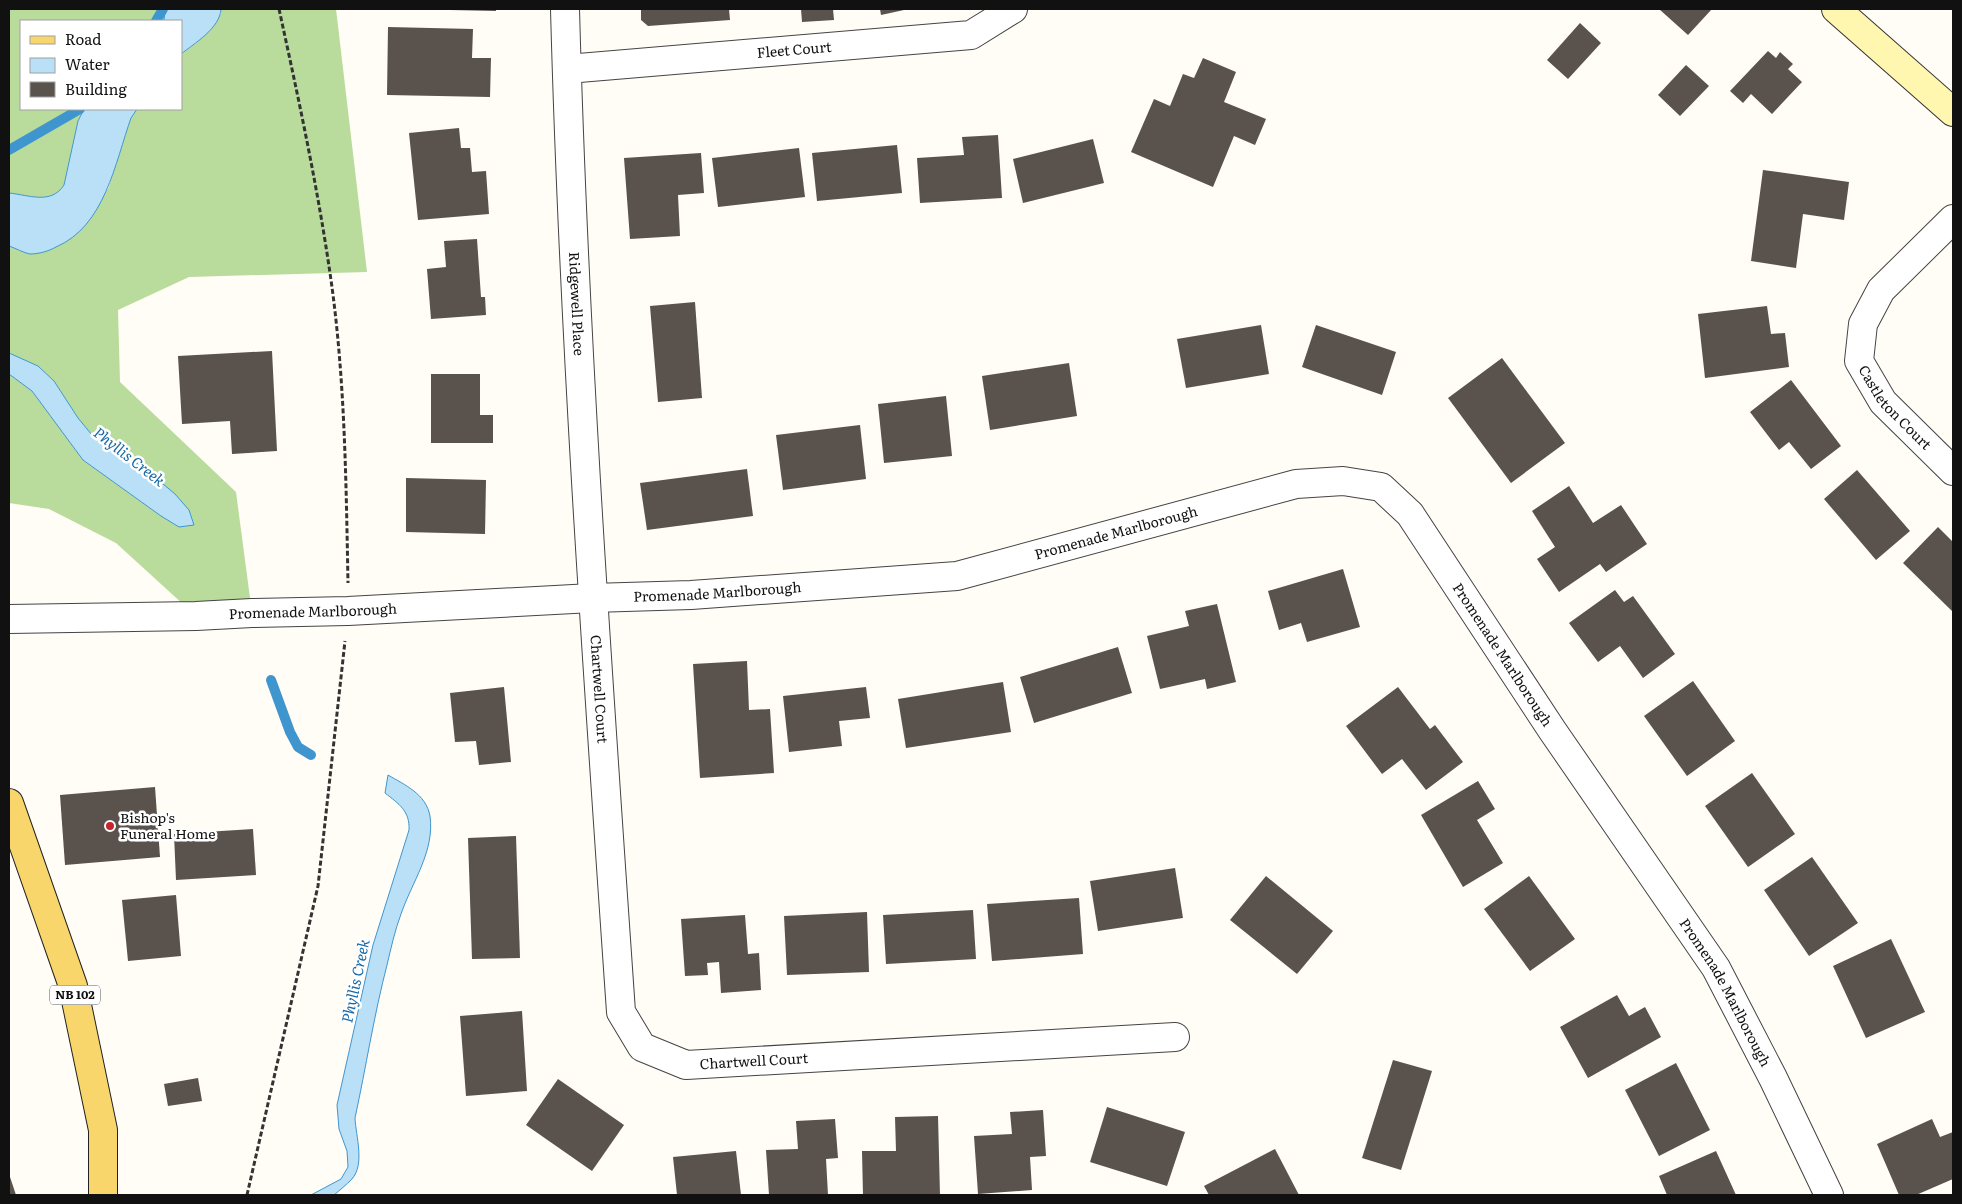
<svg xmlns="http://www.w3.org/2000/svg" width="1962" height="1204" viewBox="0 0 1962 1204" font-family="Literata,serif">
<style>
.forest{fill:#b9dc9c}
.water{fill:#b9e0f7;stroke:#3f96cf}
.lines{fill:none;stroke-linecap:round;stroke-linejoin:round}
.stream{stroke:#3f96cf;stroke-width:10}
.building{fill:#5a524d}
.minor-casing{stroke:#444;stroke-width:30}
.secondary-casing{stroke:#333;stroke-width:30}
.primary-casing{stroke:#222;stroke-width:30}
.path{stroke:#333;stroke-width:3;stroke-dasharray:5 2.5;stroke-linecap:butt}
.minor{stroke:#fff;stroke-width:28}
.secondary{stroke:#fff6b0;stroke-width:28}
.primary{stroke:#f9d66b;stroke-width:28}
.poi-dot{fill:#c4262e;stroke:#fff;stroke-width:2}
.labels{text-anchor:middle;stroke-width:5;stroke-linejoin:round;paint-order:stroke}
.shield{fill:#fff;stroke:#585858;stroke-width:1}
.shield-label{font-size:12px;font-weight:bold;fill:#111}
.street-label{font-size:14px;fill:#111;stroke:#fff}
.poi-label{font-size:14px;fill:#111;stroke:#fff;text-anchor:start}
.water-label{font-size:15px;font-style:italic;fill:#1768a6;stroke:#fff}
</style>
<rect width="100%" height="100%" fill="#fffdf5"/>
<g class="forest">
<path d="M9 9H165L164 21H21V109H84L78 121 64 185C51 205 29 195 9 193Z"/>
<path d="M221 9H336L367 272 189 277 118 310 120 382 236 492 252 613 196 616 116 543 49 509 9 503V374L32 391 83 460 161 516 189 510 143 467 92 435 78 418 54 381 38 366 9 353V246L30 254 108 189 131 118 137 109H181V54L196 43 221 14Z"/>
</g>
<g class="water">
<path d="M165 9H221C220 28 195 43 181 54V21H164Z"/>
<path d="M84 109H137L131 118C115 163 105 226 56 247 49 251 39 254 30 254 24 253 15 248 9 246V193C29 195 51 205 64 185L78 121Z"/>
<path d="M9 353 38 366 54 381 78 418 92 435 143 467 175 494 189 510 194 525 179 527 161 516 83 460 32 391 9 374Z"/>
<path d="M388 775C405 785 426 794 430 816 435 851 412 882 401 914 395 930 391 948 387 965 374 1015 366 1067 355 1118 356 1137 365 1164 352 1179 346 1185 340 1190 334 1195H311L341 1179 348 1167 347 1151 339 1129 337 1105 373 945 409 830C410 811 399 804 385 793Z"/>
</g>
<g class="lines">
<g class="stream">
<path d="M156 21 163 9"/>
<path d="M9 150 80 109"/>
<path d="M271 680 290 732 298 747 311 755"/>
</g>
</g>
<g class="building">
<path d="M450 9H496V11L450 10Z"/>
<path d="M641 9H729L730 20 648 26 641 20Z"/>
<path d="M801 9H833L834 20 802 22Z"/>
<path d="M880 9H904V10L881 15Z"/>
<path d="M1659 9H1712L1688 35Z"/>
<path d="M1580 23 1601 43 1568 79 1547 60Z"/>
<path d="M388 27 473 29 472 58H491L490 97 387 95Z"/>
<path d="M1768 51 1776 58 1780 52 1793 64 1788 69 1802 82 1772 114 1751 94 1743 103 1730 91Z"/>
<path d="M1203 58 1236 72 1224 102 1266 119 1255 145 1234 136 1213 187 1131 152 1154 99 1170 106 1183 74 1194 78Z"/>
<path d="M1686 65 1709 86 1680 116 1658 95Z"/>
<path d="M459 128 461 148H470L472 172 486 171 489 214 418 220 409 133Z"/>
<path d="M998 135 1002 198 920 203 917 158 964 155 962 137Z"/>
<path d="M1093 139 1104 183 1023 203 1013 159Z"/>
<path d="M897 145 902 193 817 201 812 153Z"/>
<path d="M799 148 805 197 718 207 712 158Z"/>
<path d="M701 153 704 193 678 195 680 236 630 239 624 158Z"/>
<path d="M1763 170 1849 182 1844 220 1803 214 1796 268 1751 261Z"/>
<path d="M477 239 481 297H485L486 315 431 319 427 269 446 267 444 241Z"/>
<path d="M695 302 702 398 658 402 650 306Z"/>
<path d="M1767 306 1771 334 1785 333 1789 367 1705 378 1698 314Z"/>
<path d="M1261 325 1269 374 1186 388 1177 339Z"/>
<path d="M1316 325 1396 352 1382 395 1302 367Z"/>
<path d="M272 351 277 451 232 454 230 421 182 424 178 356Z"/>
<path d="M1502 358 1565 443 1511 483 1448 398Z"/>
<path d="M1069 363 1077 416 990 430 982 376Z"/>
<path d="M431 374H480V415H493V443H431Z"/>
<path d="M1791 380 1841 446 1811 469 1789 442 1779 450 1750 412Z"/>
<path d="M946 396 952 456 884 463 878 404Z"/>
<path d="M860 425 866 479 783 490 776 435Z"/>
<path d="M747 469 753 516 647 530 640 483Z"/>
<path d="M1857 470 1910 531 1876 560 1824 499Z"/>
<path d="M406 478 486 480 485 534 406 532Z"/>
<path d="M1569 486 1593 523 1621 505 1647 544 1606 572 1600 564 1559 592 1537 559 1555 547 1532 511Z"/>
<path d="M1938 527 1953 542V612L1903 563Z"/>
<path d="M1343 569 1360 627 1307 642 1301 623 1279 630 1268 591Z"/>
<path d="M1615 590 1624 602 1633 596 1675 654 1643 678 1620 646 1598 662 1569 623Z"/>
<path d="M1217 604 1236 682 1207 689 1205 679 1160 689 1147 636 1189 626 1185 611Z"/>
<path d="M1118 647 1132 693 1034 723 1020 677Z"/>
<path d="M747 661 749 710 770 709 774 773 700 778 693 664Z"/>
<path d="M1693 681 1735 741 1687 776 1644 716Z"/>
<path d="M1003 682 1011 732 906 748 898 699Z"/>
<path d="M504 687 511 762 479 765 476 741 455 742 450 693Z"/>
<path d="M866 687 870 718 839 721 842 746 789 752 783 696Z"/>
<path d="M1398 687 1430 729 1435 725 1463 762 1426 790 1402 759 1382 774 1346 726Z"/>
<path d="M1752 773 1795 834 1748 867 1705 806Z"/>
<path d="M1478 781 1495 809 1477 820 1503 863 1463 887 1421 815Z"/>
<path d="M155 787 160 857 65 865 60 795Z"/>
<path d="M253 829 256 875 176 880 174 834Z"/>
<path d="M516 836 520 958 472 959 468 838Z"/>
<path d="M1812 857 1858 923 1809 956 1764 890Z"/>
<path d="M1175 868 1183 918 1098 931 1090 881Z"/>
<path d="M1266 876 1333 931 1297 974 1230 920Z"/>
<path d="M1529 876 1575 939 1530 971 1484 909Z"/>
<path d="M176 895 181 956 128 961 122 900Z"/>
<path d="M1079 898 1083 954 992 961 987 904Z"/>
<path d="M973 910 976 959 886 964 883 915Z"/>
<path d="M867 912 869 972 787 975 784 916Z"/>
<path d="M745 915 748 954 759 953 761 990 721 993 719 962 707 963 708 975 685 976 681 919Z"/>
<path d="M1891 939 1925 1012 1866 1038 1833 966Z"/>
<path d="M1617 995 1629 1016 1645 1007 1661 1037 1588 1078 1560 1027Z"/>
<path d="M522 1011 527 1091 466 1096 460 1016Z"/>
<path d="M1393 1060 1432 1071 1401 1170 1362 1158Z"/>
<path d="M1676 1063 1710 1130 1659 1156 1625 1090Z"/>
<path d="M198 1078 202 1101 168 1106 164 1084Z"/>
<path d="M558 1079 624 1125 592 1171 526 1125Z"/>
<path d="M1107 1107 1185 1132 1167 1186 1090 1162Z"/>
<path d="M1043 1110 1046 1156 1030 1157 1032 1190 978 1194 974 1136 1012 1134 1010 1112Z"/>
<path d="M938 1116 940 1195H863L862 1151H896L895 1117Z"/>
<path d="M835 1119 838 1158 826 1159 828 1195H769L766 1150 798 1149 796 1121Z"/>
<path d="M1932 1119 1940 1137 1953 1132V1179L1916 1195H1899L1877 1144Z"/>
<path d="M1275 1149 1299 1195H1209L1204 1186Z"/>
<path d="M736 1151 741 1195H677L673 1157Z"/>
<path d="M1716 1151 1736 1195H1667L1659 1176Z"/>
<path d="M9 1174 16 1195H9Z"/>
</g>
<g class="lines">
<g class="minor-casing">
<g id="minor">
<path id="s1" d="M565 9C574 344 598 678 621 1012L642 1047 686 1065 1175 1037"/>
<path id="s2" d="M567 69 971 35 1013 9"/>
<path id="s3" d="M1953 219 1881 290 1863 324 1859 361 1883 402 1953 471"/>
<path id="s4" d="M9 619 196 616 252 613 348 611 592 598 691 595 957 576 1296 484 1343 481 1381 487 1410 514 1552 730 1716 968 1773 1078 1829 1195"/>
</g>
</g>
<g class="secondary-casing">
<path id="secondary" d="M1836 9 1953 112"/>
</g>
<g class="primary-casing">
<path id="primary" d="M9 803 73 986 103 1130V1195"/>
</g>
<g class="path">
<path d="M279 9C298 96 317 184 330 273 345 375 346 479 348 583"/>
<path d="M247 1195 318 886 345 641"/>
</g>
<use href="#minor" class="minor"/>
<use href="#secondary" class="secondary"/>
<use href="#primary" class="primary"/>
</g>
<circle class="poi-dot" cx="110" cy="826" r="5"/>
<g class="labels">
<rect class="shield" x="50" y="985.5" width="50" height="19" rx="4"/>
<g class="shield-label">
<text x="75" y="999">NB 102</text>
</g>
<g class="street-label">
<text dy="5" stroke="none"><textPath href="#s2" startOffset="228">Fleet Court</textPath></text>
<text dy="5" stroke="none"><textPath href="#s1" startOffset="295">Ridgewell Place</textPath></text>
<text dy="5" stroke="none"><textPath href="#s3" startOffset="236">Castleton Court</textPath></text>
<text dy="5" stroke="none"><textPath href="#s4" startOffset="1114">Promenade Marlborough</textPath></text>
<text dy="5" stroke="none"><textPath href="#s4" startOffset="709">Promenade Marlborough</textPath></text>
<text dy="5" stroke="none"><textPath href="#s4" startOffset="304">Promenade Marlborough</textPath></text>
<text dy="5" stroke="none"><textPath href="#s4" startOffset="1594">Promenade Marlborough</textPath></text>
<text dy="5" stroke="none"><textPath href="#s1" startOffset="681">Chartwell Court</textPath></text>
<text dy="5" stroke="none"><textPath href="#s4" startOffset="1999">Promenade Marlborough</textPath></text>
<text dy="5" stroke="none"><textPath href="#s1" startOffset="1161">Chartwell Court</textPath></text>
</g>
<g class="poi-label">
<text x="120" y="823">Bishop's<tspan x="120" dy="16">Funeral Home</tspan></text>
</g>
<g class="water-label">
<text transform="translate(129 457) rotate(38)" y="5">Phyllis Creek</text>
<text transform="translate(356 981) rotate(-78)" y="5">Phyllis Creek</text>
</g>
</g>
<rect width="1962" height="1204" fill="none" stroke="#111111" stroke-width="20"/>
<rect x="20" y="20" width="162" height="90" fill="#ffffff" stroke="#a0a0a0"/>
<rect x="30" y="36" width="25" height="8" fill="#f9d66b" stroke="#a0a0a0"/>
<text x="65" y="45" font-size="15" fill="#111111">Road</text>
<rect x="30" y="58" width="25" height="15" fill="#b9e0f7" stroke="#a0a0a0"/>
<text x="65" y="70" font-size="15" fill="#111111">Water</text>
<rect x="30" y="82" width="25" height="15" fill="#5a524d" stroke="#a0a0a0"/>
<text x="65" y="95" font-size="15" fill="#111111">Building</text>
</svg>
